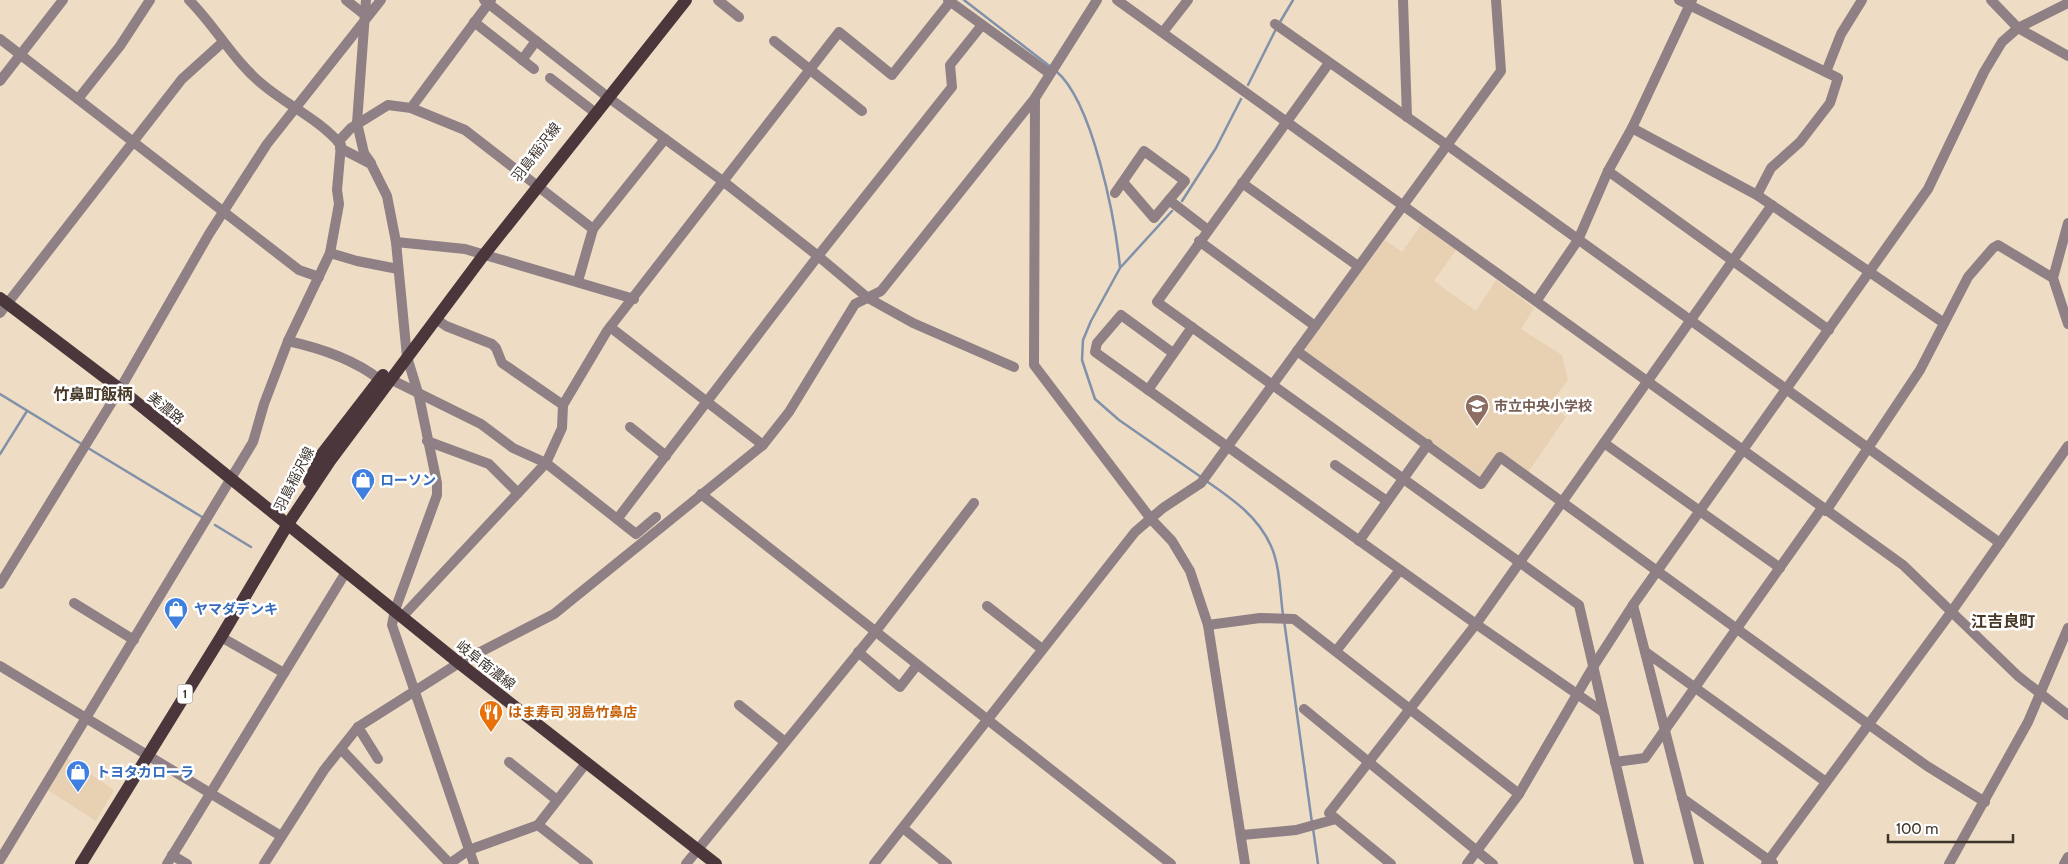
<svg xmlns="http://www.w3.org/2000/svg" width="2068" height="864" viewBox="0 0 2068 864" font-family="Cabin,'Noto Sans JP',sans-serif">
<style>
.built{fill:#e8d1b3}
.lines{fill:none;stroke-linecap:round;stroke-linejoin:round}
.stream{stroke:#8191a9;stroke-width:2.5}
.minor{stroke:#8e8084;stroke-width:10}
.major{stroke:#4b363c;stroke-width:12}
.labels{text-anchor:middle;stroke-width:5;stroke-linejoin:round;paint-order:stroke}
.shield{fill:#fff;stroke:#76716b;stroke-width:1}
.shield-label{font-size:12px;font-weight:bold;fill:#3c342b}
.street-label{font-size:14px;fill:#3c342b;stroke:#fff}
.education-label{font-size:14px;font-weight:bold;fill:#785e54;stroke:#fff;text-anchor:start}
.shop-label{font-size:14px;font-weight:bold;fill:#366cbe;stroke:#fff;text-anchor:start}
.food-label{font-size:14px;font-weight:bold;fill:#c56008;stroke:#fff;text-anchor:start}
.quarter-label{font-size:16px;font-weight:bold;fill:#473925;stroke:#fff}
</style>
<rect width="100%" height="100%" fill="#eedcc4"/>
<g class="built">
<path d="M1421 225 1456 250 1434 281 1476 311 1496 280 1534 308 1521 329 1562 355 1568 380 1549 405 1566 417 1527 474 1500 453 1482 478 1306 351 1305 349 1385 240 1402 252Z"/>
<path d="M67 758 114 790 96 821 46 789Z"/>
</g>
<g class="lines">
<g class="stream">
<path d="M964 0 1052 68"/>
<path d="M1280 22 1293 0"/>
<path d="M1056 71C1093 102 1115 219 1120 267"/>
<path d="M1248 85 1276 29"/>
<path d="M1182 201 1216 148 1241 99"/>
<path d="M1172 211 1120 268 1091 321 1083 340 1082 360 1095 399 1119 420 1201 477"/>
<path d="M0 394 80 443"/>
<path d="M88 448 202 517"/>
<path d="M0 454 27 411"/>
<path d="M1205 480C1231 498 1258 516 1271 546 1280 566 1280 593 1283 615"/>
<path d="M215 525 251 547"/>
<path d="M1284 620 1312 823"/>
<path d="M1313 828 1318 864"/>
</g>
<g class="minor">
<path d="M346 0 365 15"/>
<path d="M366 0 357 123 364 153 371 163"/>
<path d="M484 0 609 98 724 182 818 256 868 298 913 323 1014 367"/>
<path d="M718 0 739 17"/>
<path d="M948 0 1049 73"/>
<path d="M1117 0 1903 565 2018 676 2068 715"/>
<path d="M1403 0 1407 117"/>
<path d="M1679 0 1838 78 1830 103 1800 142 1771 168 1757 195"/>
<path d="M1991 0 2018 28 2068 56"/>
<path d="M474 22 534 69"/>
<path d="M1275 24 1447 145 2000 543"/>
<path d="M1163 32 1188 0"/>
<path d="M0 39 299 270 319 277"/>
<path d="M774 41 862 111"/>
<path d="M522 60 536 41"/>
<path d="M1329 63 1157 302 1579 605 1639 864"/>
<path d="M1826 72 1841 34 1862 0"/>
<path d="M550 78 597 114"/>
<path d="M0 81 63 0"/>
<path d="M1035 98 1034 365 1151 519 1172 541 1190 571 1208 625 1245 864"/>
<path d="M78 99 120 46 150 0"/>
<path d="M411 108 491 0"/>
<path d="M1632 128 1757 195 1944 323"/>
<path d="M338 142 351 128 388 105 411 108 465 130 593 229 578 281"/>
<path d="M340 148 371 164 387 196 396 242 407 357 419 396 437 483V495L395 610 392 625 474 864"/>
<path d="M1608 171 1829 330"/>
<path d="M1242 183 1358 266"/>
<path d="M1115 193 1144 151 1185 181 1154 218 1123 182"/>
<path d="M1169 200 1208 230"/>
<path d="M593 229 665 139"/>
<path d="M1199 241 1315 326"/>
<path d="M396 242 465 249 634 299"/>
<path d="M330 253 357 261 398 269"/>
<path d="M2053 278 2068 223"/>
<path d="M1537 300 1578 240 1608 171 1632 128 1692 0"/>
<path d="M0 313 182 79 223 42"/>
<path d="M436 319 446 326 492 344 496 348 502 363 563 405"/>
<path d="M610 327 763 445"/>
<path d="M288 341C320 348 353 359 379 379"/>
<path d="M1297 351 1481 484 1500 457 1868 724 1927 766 1985 802"/>
<path d="M1173 353 1121 315 1097 343 1095 352 1476 624 1603 712"/>
<path d="M390 379 481 424 513 448 546 463 636 534 656 517"/>
<path d="M1148 390 1192 327"/>
<path d="M630 427 666 456"/>
<path d="M427 441 489 464 518 493"/>
<path d="M1604 443 1780 568"/>
<path d="M1335 465 1387 501"/>
<path d="M701 494 1171 864"/>
<path d="M1826 511 1920 370 1968 277 1993 248 1998 245 2053 278 2068 324"/>
<path d="M618 518 818 256 952 87 950 65 982 25"/>
<path d="M1359 541 1428 444"/>
<path d="M0 584 120 389 209 234 267 144 381 0"/>
<path d="M74 603 134 640"/>
<path d="M1633 605 1699 864"/>
<path d="M987 606 1042 649"/>
<path d="M402 617 546 463 562 428 563 405 607 331 839 32 892 75 950 2"/>
<path d="M1208 625 1260 618 1294 619 1519 794"/>
<path d="M221 637 284 673"/>
<path d="M1336 651 1400 570"/>
<path d="M858 652 900 687 917 665"/>
<path d="M1647 653 1826 782"/>
<path d="M0 666 281 836"/>
<path d="M739 705 785 742"/>
<path d="M1304 709 1493 864"/>
<path d="M358 727 378 759"/>
<path d="M341 749 450 864"/>
<path d="M509 762 557 800"/>
<path d="M1615 762 1645 758 1822 508"/>
<path d="M1682 798 1773 863"/>
<path d="M538 825 587 762"/>
<path d="M903 828 947 864"/>
<path d="M1242 835 1296 830 1336 819"/>
<path d="M172 855 187 864"/>
<path d="M0 860 253 442 264 404 288 341 330 253 339 204 337 190 341 145C319 119 288 106 262 84 233 60 216 27 189 0"/>
<path d="M167 864 346 572"/>
<path d="M264 864 324 770 358 727 459 663 554 614 763 445 789 412 855 304 881 291 1035 98 1097 0"/>
<path d="M449 864 469 850 538 825 588 864"/>
<path d="M686 864 876 631 974 503"/>
<path d="M874 864 1135 532 1163 508 1201 483 1501 71 1496 0"/>
<path d="M1391 864 1329 813 1476 624 1772 205"/>
<path d="M1467 864 1519 794 1593 667 1633 605 1928 189 1984 72 2002 42 2018 28 2068 3"/>
<path d="M1766 864 1952 611 2068 446"/>
<path d="M1949 864 2028 722 2068 628"/>
<path d="M2064 864 2068 857"/>
</g>
<g class="major">
<path d="M0 298 120 389 459 663 716 864"/>
<path d="M309 481 322 454 383 375"/>
<path d="M81 864 221 637 288 524 330 461 483 256 686 0"/>
</g>
</g>
<defs>
<g id="school-pin" transform="scale(1.25)"><path d="M0 17L-7.5 6A9.5 9.5 0 1 1 7.5 6Z" fill="#8d6e63" stroke="#fff"/><path d="M0-5L7-2L0 1L-7-2ZM-4 1L0 2.5L4 1V4Q0 6-4 4Z" fill="#fff"/></g>
<g id="shop-pin" transform="scale(1.25)"><path d="M0 17L-7.5 6A9.5 9.5 0 1 1 7.5 6Z" fill="#3f7fe0" stroke="#fff"/><path d="M-5-2.5h2.3a2.7 3.5 0 0 1 5.4 0H5L5.5 6h-11ZM-1.5-2.5h3a1.5 2.3 0 0 0-3 0Z" fill="#fff"/></g>
<g id="restaurant-pin" transform="scale(1.25)"><path d="M0 17L-7.5 6A9.5 9.5 0 1 1 7.5 6Z" fill="#e8710a" stroke="#fff"/><path d="M-5-6h1v4h1v-4h1v4h1v-4h1v5L-1.5 .5V6h-2V.5L-5-1ZM5-6V6H3V1.5H1.5Q1.5-4 5-6Z" fill="#fff"/></g>
</defs>
<g fill-rule="evenodd">
<use href="#school-pin" x="1477" y="406"/>
<use href="#shop-pin" x="363" y="480"/>
<use href="#shop-pin" x="176" y="609"/>
<use href="#restaurant-pin" x="491" y="712"/>
<use href="#shop-pin" x="78" y="772"/>
</g>
<g class="labels">
<rect class="shield" x="177.5" y="684.5" width="15" height="19" rx="4"/>
<g class="shield-label">
<text x="185" y="698">1</text>
</g>
<g class="street-label">
<text transform="translate(536 152) rotate(-52)" y="5">羽島稲沢線</text>
<text transform="translate(166 408) rotate(39)" y="5">美濃路</text>
<text transform="translate(294 479) rotate(-63)" y="5">羽島稲沢線</text>
<text transform="translate(486 665) rotate(38)" y="5">岐阜南濃線</text>
</g>
<g class="education-label">
<text x="1494" y="411">市立中央小学校</text>
</g>
<g class="shop-label">
<text x="380" y="485">ローソン</text>
<text x="194" y="614">ヤマダデンキ</text>
<text x="96" y="777">トヨタカローラ</text>
</g>
<g class="food-label">
<text x="508" y="717">はま寿司 羽島竹鼻店</text>
</g>
<g class="quarter-label">
<text x="93" y="400">竹鼻町飯柄</text>
<text x="2003" y="627">江吉良町</text>
</g>
</g>
<path d="M1888 834v8h125v-8" fill="none" stroke="#3c342b" stroke-width="2.5"/>
<text x="1896" y="834" font-size="15" fill="#3c342b" stroke="#ffffff" stroke-width="4" paint-order="stroke">100 m</text>
</svg>
